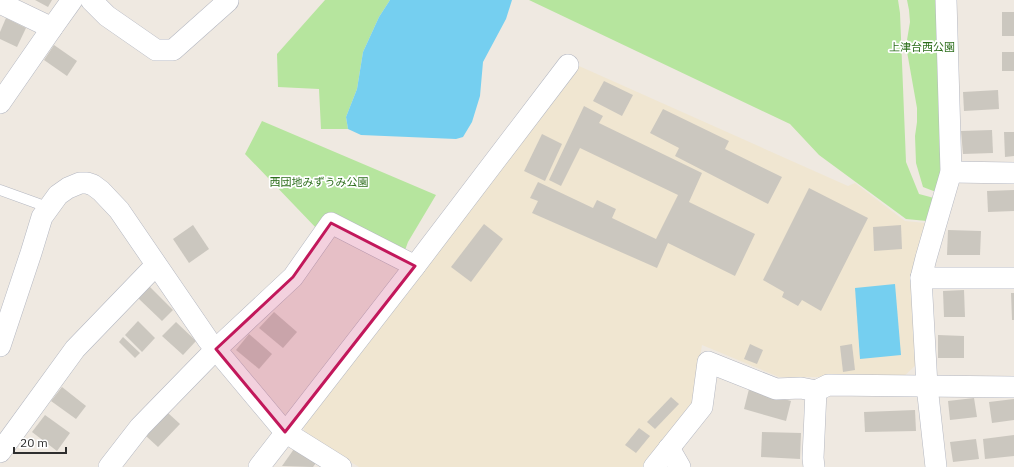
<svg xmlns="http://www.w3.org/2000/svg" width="1014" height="467" viewBox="0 0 1014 467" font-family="'IBM Plex Sans','Noto Sans JP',sans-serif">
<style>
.education{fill:#f0e6d1}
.green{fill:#b6e59e}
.water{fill:#75cff0}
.building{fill:#cbc7bf}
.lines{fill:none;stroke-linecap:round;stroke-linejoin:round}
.service-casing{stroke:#b4b7c1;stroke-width:11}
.minor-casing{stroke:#b4b7c1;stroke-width:22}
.service{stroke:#fff;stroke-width:10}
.minor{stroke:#fff;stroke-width:21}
.marked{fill:#c2185b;fill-opacity:0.2;stroke:#c2185b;stroke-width:3;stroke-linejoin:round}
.labels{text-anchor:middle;stroke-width:3.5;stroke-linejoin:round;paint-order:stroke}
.park-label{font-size:11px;fill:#2c6e1b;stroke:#fff}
</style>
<rect width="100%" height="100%" fill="#efe9e1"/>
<path class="education" d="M579 66 848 186 855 183 905 221 926 223 916 365 903 377H779L702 345 692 405 642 467H359L305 434 303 424Z"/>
<g class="green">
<path d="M325 0H390L379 17 363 52 357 89 346 117 348 129H321L319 89 278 87 277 54Z"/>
<path d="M529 0H898L900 13 906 162 919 194 934 198 927 221 906 219 819 155 790 124Z"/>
<path d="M907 0H937L942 172 936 192 923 187 916 163 915 136 917 122V108L906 46 910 22 909 10Z"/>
<path d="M262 121 436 195 408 242 404 253 318 230 245 154Z"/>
</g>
<g class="water">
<path d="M390 0H512L506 19 483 62 480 96 472 122 463 137 456 139 361 135 348 129 346 117 357 89 363 52 379 17Z"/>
<path d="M895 284 901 355 860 359 855 288Z"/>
</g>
<g class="building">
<path d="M35 0H52L48 7Z"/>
<rect x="1002" y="12" width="12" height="24"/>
<path d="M6 18 26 28 17 47 0 39V32Z"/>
<path d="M54 45 77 61 67 76 44 60Z"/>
<rect x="1002" y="52" width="12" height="19"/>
<path d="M604 81 633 95 622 116 593 101Z"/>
<path d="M998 90 999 109 964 111 963 92Z"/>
<path d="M584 106 603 116 599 123 702 173 689 202 755 234 735 276 668 243 657 268 532 213 538 201 530 198 538 182 593 208 597 200 616 209 612 218 656 239 678 195 580 148 561 186 549 180Z"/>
<path d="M663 109 729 141 725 149 782 177 768 204 675 156 679 148 650 133Z"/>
<path d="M992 130 993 153 963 154 961 131Z"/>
<path d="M1004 132H1014V156L1005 157Z"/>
<path d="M542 134 562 144 545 181 524 171Z"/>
<path d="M809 188 868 218 821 311 802 300 798 306 782 297 784 292 763 280Z"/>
<path d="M1014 190V211L988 212 987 191Z"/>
<path d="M484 224 503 239 471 282 451 267Z"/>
<path d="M193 225 209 249 189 263 173 239Z"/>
<path d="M901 225 902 249 874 251 873 227Z"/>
<path d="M948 230 981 231 980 255H947Z"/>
<path d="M149 286 173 310 162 321 138 298Z"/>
<path d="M964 290 965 317H944L943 291Z"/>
<path d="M1011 293H1014V320H1012Z"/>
<path d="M274 312 297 332 283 348 259 328Z"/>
<path d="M138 321 155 338 142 352 125 335Z"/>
<path d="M176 322 196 341 183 355 162 336Z"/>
<path d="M249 334 272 354 259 369 236 350Z"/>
<path d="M938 335 964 336V358H938Z"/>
<path d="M123 337 140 353 135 358 119 342Z"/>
<path d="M750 344 763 350 757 364 744 359Z"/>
<path d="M852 344 855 370 843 372 840 346Z"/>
<path d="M62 387 86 406 76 419 51 401Z"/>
<path d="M749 389 791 401 786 421 744 409Z"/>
<path d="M671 397 679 404 655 429 647 422Z"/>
<path d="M974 398 977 417 950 420 948 401Z"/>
<path d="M1014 399V420L992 423 989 402Z"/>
<path d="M915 410 916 431 865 432 864 412Z"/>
<path d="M168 413 180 424 158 447 146 436Z"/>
<path d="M45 415 70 433 57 451 32 432Z"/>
<path d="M639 428 650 436 636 453 625 445Z"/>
<path d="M762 432 801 433 800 459 761 457Z"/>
<path d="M1014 435V456L985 459 983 439Z"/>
<path d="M976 439 979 459 953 462 950 442Z"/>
<path d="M294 449 316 463 313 467 282 466Z"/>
</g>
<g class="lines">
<g class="service-casing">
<path id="service" d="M0 190 39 204 46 209"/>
</g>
<g class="minor-casing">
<g id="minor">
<path d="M91 0 107 16 156 50H173L228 1 227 0"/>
<path d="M0 3 52 28"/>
<path d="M0 103 52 28 72 0"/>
<path d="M951 172 1014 173"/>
<path d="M921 278H1014"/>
<path d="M0 346 31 253 42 217 58 195 68 188 80 183H87L93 185 101 191 119 210 208 340 285 432 341 467"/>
<path d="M669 448 680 467"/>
<path d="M0 452 75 349 156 265"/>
<path d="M109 467 140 427 216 349 293 277 331 223 415 266"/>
<path d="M259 467 415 266 568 65"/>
<path d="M654 467 702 407 708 362 776 389 801 388 816 391 828 385 1014 387"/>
<path d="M814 467 813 458 816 391"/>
<path d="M936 467 927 386 921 278 926 258 951 172 946 0"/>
</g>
</g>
<use href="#service" class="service"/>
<use href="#minor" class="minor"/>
</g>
<path class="marked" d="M331 223 415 266 285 432 216 349 293 277Z"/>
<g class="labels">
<g class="park-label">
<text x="922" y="51">上津台西公園</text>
<text x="319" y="186">西団地みずうみ公園</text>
</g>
</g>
<path d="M14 447v6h52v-6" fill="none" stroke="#2e2e2e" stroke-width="2"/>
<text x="20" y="447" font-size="12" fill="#2e2e2e" stroke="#ffffff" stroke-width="3" paint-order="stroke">20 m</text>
</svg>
